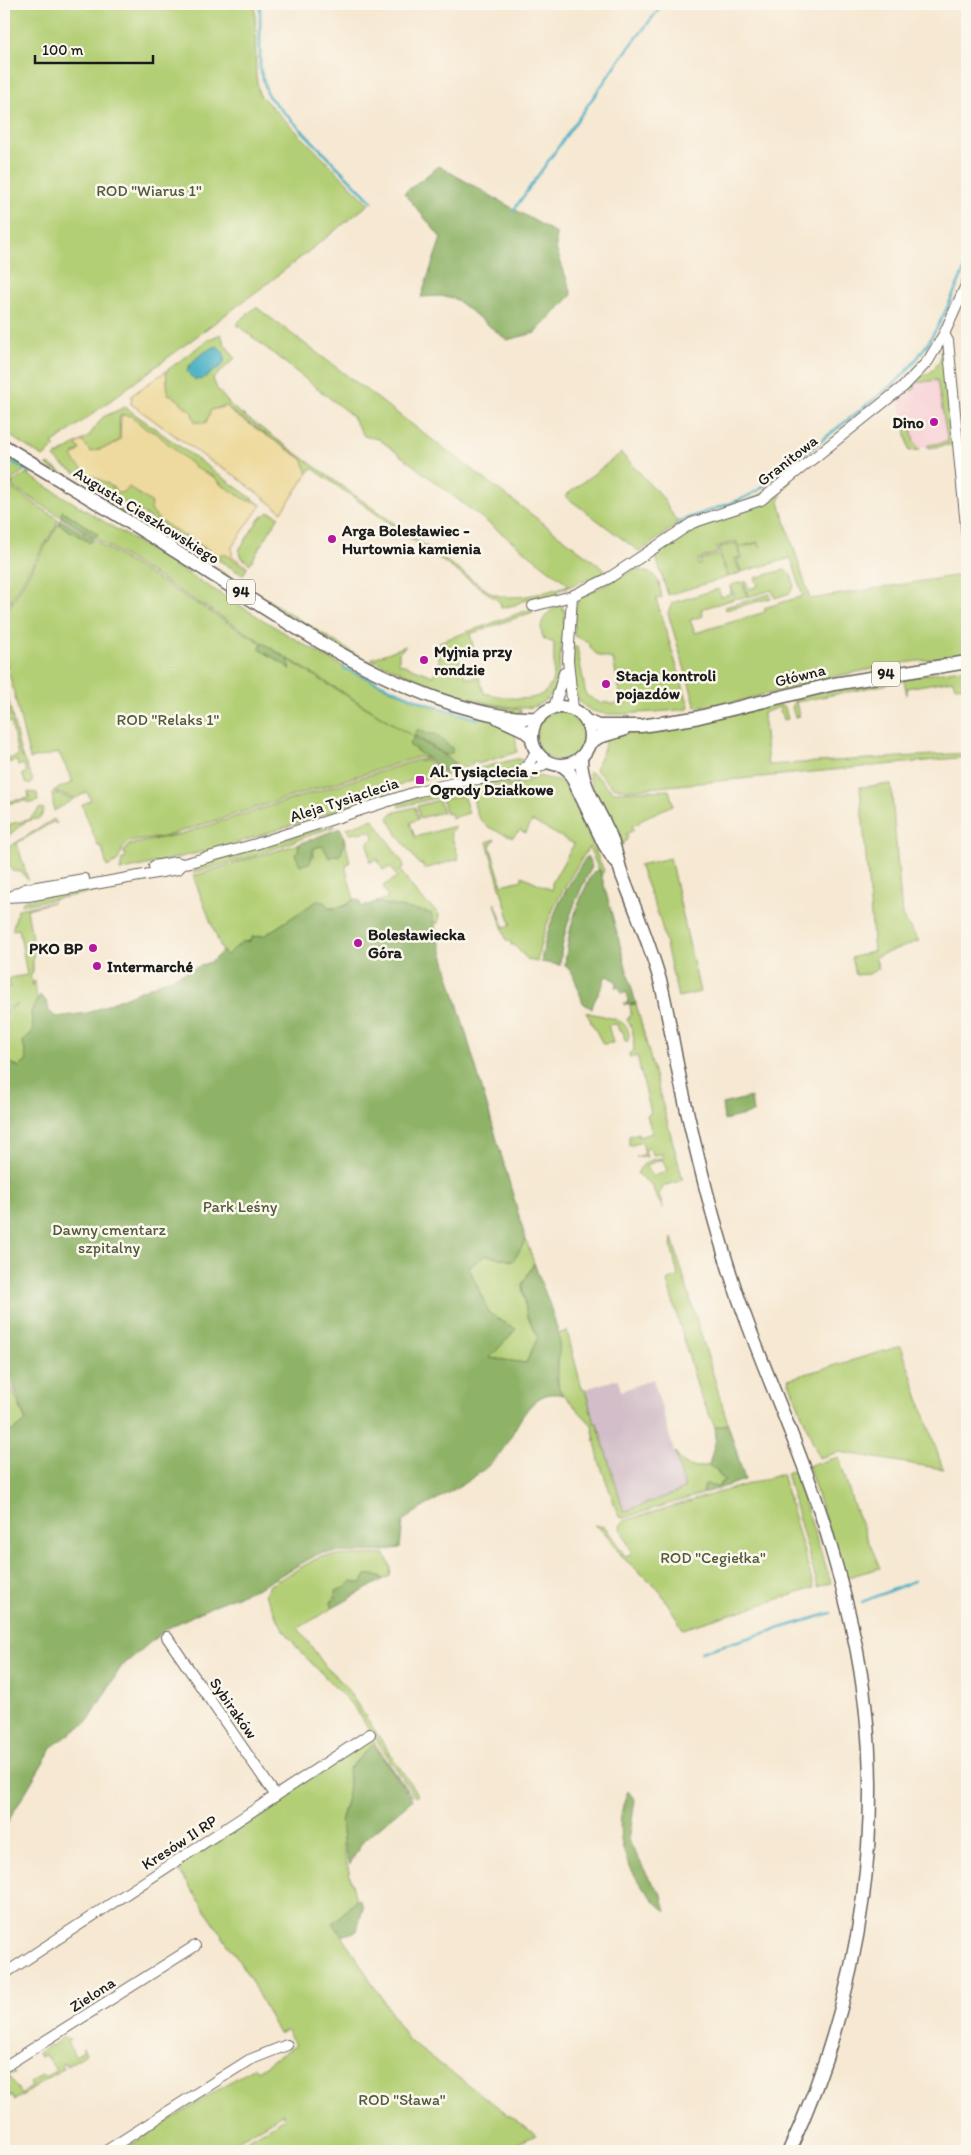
<svg xmlns="http://www.w3.org/2000/svg" width="971" height="2155" viewBox="0 0 971 2155" font-family="Itim,sans-serif">
<style>
.built{fill:#f7cfd4}
.industrial{fill:#d2bdc8}
.green{fill:#b3cf75;stroke:#687648;fill-rule:evenodd}
.forest{fill:#8eb266;stroke:#556741}
.sand{fill:#eeda9e;stroke:#857b5d}
.water{fill:#46b0c4;stroke:#316670}
.lines{fill:none;stroke-linecap:round;stroke-linejoin:round}
.stream{stroke:#46b0c4;stroke-width:2.5}
.minor-casing{stroke:#68635c;stroke-width:12}
.major-casing{stroke:#68635c;stroke-width:15}
.minor{stroke:#fff;stroke-width:10}
.major{stroke:#fff;stroke-width:12}
.poi-dot{fill:#b5179e;stroke:#fbf7ec;stroke-width:2}
.labels{text-anchor:middle;stroke-width:5;stroke-linejoin:round;paint-order:stroke}
.shield{fill:#fbf7ec;stroke:#5f5e5a;stroke-width:1}
.shield-label{font-size:15px;font-weight:bold;fill:#1c1c1c}
.park-label{font-size:16px;fill:#515b3b;stroke:#fbf7ec}
.poi-label{font-size:16px;font-weight:bold;fill:#1c1c1c;stroke:#fbf7ec;text-anchor:start}
.street-label{font-size:16px;fill:#1c1c1c;stroke:#fbf7ec}
</style>
<rect width="100%" height="100%" fill="#fbf7ec"/>
<filter id="ink" filterUnits="userSpaceOnUse"><feTurbulence type="fractalNoise" baseFrequency=".02" numOctaves="2"/><feDisplacementMap in="SourceGraphic" scale="10" xChannelSelector="R" yChannelSelector="G"/><feConvolveMatrix kernelMatrix="1 2 1 2 8 2 1 2 1" color-interpolation-filters="sRGB"/></filter>
<filter id="wash" filterUnits="userSpaceOnUse"><feTurbulence type="fractalNoise" baseFrequency=".0096" numOctaves="4" result="noise"/><feDisplacementMap in="SourceGraphic" scale="20" xChannelSelector="R" yChannelSelector="G"/><feGaussianBlur stdDeviation="1.12" result="paint"/><feColorMatrix in="noise" values="0 0 0 0 0 0 0 0 0 0 0 0 0 0 0 0 0 1.4 0 .05"/><feComposite in="paint" operator="in"/></filter>
<g filter="url(#wash)">
<rect width="100%" height="100%" fill="#f6e8d2"/>
<path class="built" d="M937 380 948 442 909 451 899 398 915 389 914 383Z"/>
<path class="industrial" d="M618 1379 621 1391 653 1379 685 1489 624 1512 596 1423 594 1424 585 1389Z"/>
<g class="green">
<path d="M4 4H255L256 75 259 94 369 204 268 283 52 444 55 447 43 457 4 432Z"/>
<path d="M256 307 608 572 557 591 558 595 540 600 535 598 522 601 515 605 501 608 500 602 312 468 308 473 302 459 224 406 211 410 206 423 195 422 191 411C182 406 178 397 168 394L166 371 209 339 221 334 224 343 235 358 213 379 217 389 232 407 491 593C513 603 547 592 569 585L379 439 364 436 351 415 236 324ZM210 349 201 379 190 376 188 367Z"/>
<path d="M944 348 956 444 928 448V445L948 442 937 380 915 383V389L911 391 910 386 918 377 931 372 940 361 941 349Z"/>
<path d="M125 407 261 505C256 502 252 503 247 501 236 497 224 486 216 479 210 474 201 472 195 467 178 455 166 439 147 430 136 425 133 415 121 415L119 420 120 439 112 445 91 452 82 442 76 444 80 450 73 454C92 471 102 489 129 486L153 504 182 534 219 557 222 552C231 556 238 564 247 568L243 575 61 464 54 457 88 437 103 417Z"/>
<path d="M910 421 914 442 920 450 909 451 904 422Z"/>
<path d="M4 451 29 467 12 480 11 486 4 482Z"/>
<path d="M621 453 663 498 678 524 640 552 565 496Z"/>
<path d="M48 464 357 655C409 682 463 702 521 710L520 716 429 691 358 659 47 466Z"/>
<path d="M28 472V475C95 516 162 557 229 599 308 647 385 698 477 718L476 715 498 722 515 732 517 752 478 764 477 761 472 762V765L464 768 13 487 12 483Z"/>
<path d="M791 481 782 491 779 502 810 599 967 574V654L897 664 832 677 736 702 696 707 668 613 672 603 718 589 721 597 731 594 730 586 734 599 701 609 703 616 690 620 695 633 765 612 764 608 803 596 791 558 741 572 737 559 742 558 739 548 757 543 759 547 761 546 758 542 739 547 736 541 716 547 718 553 698 559V565L701 564 700 560 719 555 728 577 668 595 655 554 691 527Z"/>
<path d="M4 483 58 519 56 526 4 612Z"/>
<path d="M269 512 279 516 250 564 242 558 239 550 259 519Z"/>
<path d="M61 520 448 758 460 769 444 771 428 759 418 757 163 837 128 842 123 848 117 862 107 867 102 847 98 846 82 805 91 800 87 792 76 798 53 791 73 782 59 753 30 759 4 652V616Z"/>
<path d="M736 543 740 557 735 559 740 573 729 577 718 548Z"/>
<path d="M636 569 653 574 659 583 662 598 656 599 689 706 688 709C671 711 654 712 637 713 578 719 570 704 573 647H577L586 695 602 704 605 702 611 704 622 703 613 659C600 657 593 655 588 642L574 636 575 608 580 598Z"/>
<path d="M784 570 791 574 794 585 790 593 775 598 772 590 748 597 744 582 746 581 749 589 758 586 755 578Z"/>
<path d="M742 582 747 596 736 599 731 585Z"/>
<path d="M770 594 771 598 726 610 725 607Z"/>
<path d="M558 605H561L565 612 557 684C554 694 542 705 532 707 495 714 406 675 371 659L406 646 399 653V663L433 676 439 660V651L442 650 439 642 531 609 533 612 470 634 474 650 458 656 466 678 479 677 484 693C505 697 546 709 553 678 555 668 553 654 554 643L544 639C536 623 546 614 558 605Z"/>
<path d="M967 668V686L955 687 953 680 907 688V695L904 681 796 702 799 716 795 717 792 707 795 698 819 692Z"/>
<path d="M4 681 21 754 33 780 30 785 25 782 22 774 27 772 23 764 18 766 17 761 4 763V760L18 756 11 722 5 723 4 717 9 716Z"/>
<path d="M777 703 785 708 788 719 783 720 779 707 763 713 768 765 967 753V757L627 790 612 787 595 769 604 749 606 738Z"/>
<circle cx="561" cy="736" r="25"/>
<path d="M516 759H521L525 763 507 772 484 773 480 768Z"/>
<path d="M417 760H426L447 775 410 781 390 790V793L228 846 120 871 122 859H125L126 854 123 853 129 845 181 834Z"/>
<path d="M588 772C599 773 604 788 615 792L669 790 673 805 644 818 639 823 632 826 634 830 626 834 628 838 618 850 594 795Z"/>
<path d="M536 774 513 785 473 789 479 783Z"/>
<path d="M539 776 566 783 604 871 601 875 589 847C565 885 544 918 537 962L528 960 514 945H511V942L506 940 495 903 504 927 511 925 487 842 495 839 490 846 502 885 522 880V876L552 890V883L574 844 532 821 526 833 520 830 513 837C485 827 475 825 473 791 500 789 515 788 539 776Z"/>
<path d="M891 784 902 916 919 941 875 957 879 968 869 974 856 975 851 958 874 951 860 787Z"/>
<path d="M452 788 462 791 399 807 398 803Z"/>
<path d="M28 792 37 793 38 801 32 803 24 801 5 804 6 815H4V802L29 798Z"/>
<path d="M52 793 74 799 54 811Z"/>
<path d="M463 795 469 813 452 818 451 813 446 814 442 800Z"/>
<path d="M439 800 443 812 420 818 417 806Z"/>
<path d="M415 807 418 819 410 823 415 837 455 826V829L450 831 459 859 424 869 423 864 420 865 398 836 388 818 392 813Z"/>
<path d="M40 808 44 809 41 817C37 820 34 819 30 820 19 824 13 833 4 840V830L10 829 9 824 29 820Z"/>
<path d="M54 819 57 824 53 822 17 843 28 880 21 872 12 871 7 857 9 847Z"/>
<path d="M373 819 403 863 404 867 400 870 417 894 439 914 438 923 434 925 430 913 376 902 388 898 383 886 397 877 391 867 383 870 377 859 370 862 368 842 374 838 372 831 349 834 347 828Z"/>
<path d="M335 826 254 856 192 873 201 865 324 827Z"/>
<path d="M344 837 350 862 346 866V870L354 899C334 917 327 901 309 906L264 936 252 937C249 944 234 952 227 955L222 951 193 876 299 844 298 852 295 854 300 865 313 857 314 848 323 845 333 857 343 844Z"/>
<path d="M670 858 700 992 678 997 660 919 639 865Z"/>
<path d="M117 883 115 888 21 905 24 900Z"/>
<path d="M53 902 27 909 34 949H38L33 954V971L30 978 33 981 31 987 35 981 37 1000 31 1012 33 1031 23 1042 27 1061 19 1067 11 1063 4 1066V1013L18 1004 9 1007 4 1012V988L10 987 9 978 27 975 19 929 13 930V927L18 909Z"/>
<path d="M636 1004 682 1177V1180L664 1186 659 1194 663 1208 655 1195 653 1186 637 1174C641 1163 652 1158 663 1158L662 1154 653 1155 649 1148 645 1150 647 1157H636L645 1154 642 1142 629 1146V1136L638 1133 639 1137 652 1133 647 1115 651 1113 637 1056 630 1058 629 1054 634 1051C633 1039 635 1030 627 1020L631 1014 630 1005ZM662 1159 667 1171 652 1177 647 1165Z"/>
<path d="M586 1012C601 1017 635 1017 628 1041H625L623 1031H619L617 1024 608 1025 613 1043 603 1044Z"/>
<path d="M672 1238 728 1424 715 1427 699 1392 667 1281 678 1276 671 1245Z"/>
<path d="M526 1240 534 1263 522 1285 527 1315 538 1337 526 1363 489 1358 516 1329 489 1314 468 1267 486 1255 513 1261Z"/>
<path d="M567 1331 582 1389H585L594 1423H597L624 1512 685 1489 675 1452C684 1468 692 1469 709 1465L718 1471V1474L725 1480 718 1486 711 1487 708 1484 704 1486 702 1494 623 1518 619 1517 599 1461 592 1425 558 1389V1334Z"/>
<path d="M901 1346 943 1469 839 1452 819 1458 788 1379Z"/>
<path d="M4 1376 10 1383 26 1422 4 1437Z"/>
<path d="M839 1457 854 1507 880 1568 844 1578 808 1466Z"/>
<path d="M794 1470 831 1583 818 1587 786 1473Z"/>
<path d="M782 1474 814 1588 683 1629 658 1588 623 1558 604 1532 594 1525 605 1527 625 1556 632 1553 620 1527 623 1521Z"/>
<path d="M385 1554 391 1568 390 1576 384 1579 373 1575H366L362 1583 338 1590 331 1603 333 1608 298 1628 326 1667 343 1683 418 1795 415 1797 354 1707 298 1649 282 1627 265 1595 270 1585 321 1556Z"/>
<path d="M370 1736 412 1797 373 1744 348 1769 350 1791 343 1809V1847L356 1900 334 1923 409 2041 536 2135 501 2151H227L285 2118 283 2114 219 2151H121L254 2067 257 2071 296 2045 286 2030 279 2034 248 1975 176 1866Z"/>
<path d="M64 2036 66 2039 70 2040 67 2042 75 2056 83 2051V2048L86 2054 67 2066 65 2062 62 2064 64 2068 15 2100 12 2095 9 2097 4 2089V2082L7 2080 4 2074 12 2069 15 2073 8 2075 9 2077 11 2078 21 2094 32 2086 30 2083 42 2075 46 2077 56 2070 45 2055 40 2057 38 2053 51 2045 52 2046Z"/>
</g>
<g class="forest">
<path d="M439 166 556 233V248L572 295 535 333 507 340 455 299 440 296 421 297 441 238 404 193Z"/>
<path d="M62 511H63L98 534 95 538 61 517Z"/>
<path d="M61 520 93 539 90 543 60 525 59 521Z"/>
<path d="M263 643 288 659 291 669 259 649Z"/>
<path d="M418 729 428 734H435L452 748V753L446 755 414 735Z"/>
<path d="M414 737 448 758 460 769 444 771 409 745Z"/>
<path d="M340 828C345 834 345 849 339 856L336 855 329 858 323 846 314 848 310 863 300 865 295 854 298 852 299 844Z"/>
<path d="M587 856 592 867C576 896 562 932 560 965L541 962C547 922 564 890 587 856Z"/>
<path d="M600 870 636 1004H624L628 1002 627 992 622 994 619 987H615L617 982 608 976 605 977C604 987 594 997 592 1009L583 1003 573 974 565 965C568 928 576 906 593 872Z"/>
<path d="M354 899 360 901 361 907 376 902 431 913 526 1240 513 1261 486 1255 469 1267 489 1313 516 1329 490 1358 526 1363 538 1337 527 1315 522 1285 534 1263C542 1286 555 1314 559 1338 562 1357 550 1378 563 1395 528 1385 516 1435 498 1456 476 1482 430 1500 403 1521L400 1548 384 1551 320 1553 258 1588 219 1603 166 1629 121 1667 88 1721 53 1746 4 1828V1437L26 1421 12 1381 4 1372V1066L10 1063 19 1067 27 1061 23 1042 33 1031 31 1012 40 995 47 1002 49 1011 56 1017 88 1013 212 961 222 951 227 955 242 942 250 941 252 937 264 936 317 901 325 902 329 909 346 906Z"/>
<path d="M751 1097 753 1113 724 1120 722 1104Z"/>
<path d="M728 1424 745 1480 702 1494 704 1486 708 1484 711 1486H718L725 1480 718 1474V1471L709 1465 716 1439 715 1427Z"/>
<path d="M366 1575H373L384 1579 333 1608 331 1603 336 1598 335 1591 346 1587 352 1581 362 1583Z"/>
<path d="M373 1744 412 1800 362 1842 350 1864C344 1848 338 1825 344 1809 348 1794 350 1785 348 1770Z"/>
<path d="M628 1791 635 1800 629 1841 649 1878 662 1895 666 1912C631 1880 607 1839 628 1791Z"/>
<path d="M359 1898 363 1907 357 1931 342 1936 333 1923Z"/>
</g>
<g class="sand">
<path d="M166 371 168 394C178 397 182 406 191 411L195 422 206 423 211 410 227 406 231 412 302 459 308 473 282 512 234 475 213 463 131 404 132 395Z"/>
<path d="M121 415 131 416 146 429 156 433 196 468 215 478 220 484 248 501H254L261 505 232 547V556L248 567 247 568C238 564 231 556 222 553L220 557 159 520 151 510 152 503 129 487 126 491 119 493C108 479 83 477 72 457L80 450 76 444 82 441 91 452 112 445 120 440Z"/>
</g>
<path class="water" d="M217 346C225 352 226 356 223 365L201 380 194 379 187 372C190 360 206 350 217 346Z"/>
<g class="lines">
<g class="stream">
<path d="M260 4V68L268 96 372 202"/>
<path d="M513 211 621 58 663 4"/>
<path d="M4 457 26 470"/>
<path d="M28 472 30 473"/>
<path d="M677 522 742 499 757 491 896 382C931 349 948 307 967 263"/>
<path d="M344 668 427 704 478 719"/>
<path d="M862 1602 914 1581"/>
<path d="M701 1652 831 1613"/>
</g>
</g>
</g>
<g filter="url(#ink)">
<g class="lines">
<g class="minor-casing">
<g id="minor">
<path d="M944 334 948 341 967 536"/>
<path d="M533 606 572 596"/>
<path d="M554 708 564 673"/>
<path d="M573 709 568 660 572 596 609 578 692 523 761 500 805 465 904 386 928 361 944 334 967 283"/>
<path d="M518 774 529 764 536 751"/>
<path d="M154 866 176 862 183 864"/>
<path d="M15 894 25 889 84 879"/>
<path d="M4 897 28 896 178 869 183 864 256 844 419 791 468 780 507 777 529 773 548 762"/>
<path d="M167 1637 276 1796"/>
<path d="M4 1974 370 1734"/>
<path d="M4 2067 195 1946"/>
<path d="M106 2151 249 2060 287 2045"/>
</g>
</g>
<g class="major-casing">
<g id="major">
<path d="M4 446C61 481 119 515 175 551 265 607 352 671 453 704 480 712 510 720 539 718"/>
<circle cx="561" cy="736" r="29"/>
<path d="M498 718 522 729 532 737"/>
<path d="M587 721 598 726H641L695 718 834 684 967 662"/>
<path d="M590 743 599 737 623 730"/>
<path d="M581 759C581 788 602 813 612 840 616 851 618 863 622 875 636 911 651 947 661 984 669 1017 674 1051 681 1084 696 1153 713 1222 735 1288 762 1369 800 1446 825 1527 835 1562 846 1597 853 1632 891 1806 863 1992 789 2151"/>
<path d="M563 766 569 771 604 844 614 860"/>
</g>
</g>
<use href="#minor" class="minor"/>
<use href="#major" class="major"/>
</g>
</g>
<g class="poi-dot">
<circle cx="934" cy="422" r="5"/>
<circle cx="332" cy="539" r="5"/>
<circle cx="424" cy="660" r="5"/>
<circle cx="606" cy="684" r="5"/>
<rect x="415" y="775" width="10" height="10" rx="2.5"/>
<circle cx="358" cy="943" r="5"/>
<circle cx="93" cy="948" r="5"/>
<circle cx="97" cy="966" r="5"/>
</g>
<g class="labels">
<g class="shield">
<rect x="227" y="579.5" width="28" height="25" rx="4"/>
<rect x="872" y="661.5" width="28" height="25" rx="4"/>
</g>
<g class="shield-label">
<text x="241" y="597">94</text>
<text x="886" y="679">94</text>
</g>
<g class="park-label">
<text x="149" y="196">ROD "Wiarus 1"</text>
<text x="168" y="725">ROD "Relaks 1"</text>
<text x="240" y="1212">Park Leśny</text>
<text x="109" y="1235">Dawny cmentarz<tspan x="109" dy="18">szpitalny</tspan></text>
<text x="713" y="1563">ROD "Cegiełka"</text>
<text x="402" y="2105">ROD "Sława"</text>
</g>
<g class="poi-label">
<text x="924" y="428" text-anchor="end">Dino</text>
<text x="342" y="536">Arga Bolesławiec -<tspan x="342" dy="18">Hurtownia kamienia</tspan></text>
<text x="434" y="657">Myjnia przy<tspan x="434" dy="18">rondzie</tspan></text>
<text x="616" y="681">Stacja kontroli<tspan x="616" dy="18">pojazdów</tspan></text>
<text x="430" y="777">Al. Tysiąclecia -<tspan x="430" dy="18">Ogrody Działkowe</tspan></text>
<text x="368" y="940">Bolesławiecka<tspan x="368" dy="18">Góra</tspan></text>
<text x="83" y="954" text-anchor="end">PKO BP</text>
<text x="107" y="972">Intermarché</text>
</g>
<g class="street-label">
<text transform="translate(787 460) rotate(-38)" y="6">Granitowa</text>
<text transform="translate(147 515) rotate(32)" y="6">Augusta Cieszkowskiego</text>
<text transform="translate(800 675) rotate(-14)" y="6">Główna</text>
<text transform="translate(344 799) rotate(-18)" y="6">Aleja Tysiąclecia</text>
<text transform="translate(234 1708) rotate(55)" y="6">Sybiraków</text>
<text transform="translate(179 1842) rotate(-33)" y="6">Kresów II RP</text>
<text transform="translate(92 1994) rotate(-33)" y="6">Zielona</text>
</g>
</g>
<rect width="971" height="2155" fill="none" stroke="#fbf7ec" stroke-width="20"/>
<path d="M35 55v8h118v-8" fill="none" stroke="#1c1c1c" stroke-width="2.5"/>
<text x="42" y="55" font-size="15" fill="#1c1c1c" stroke="#fbf7ec" stroke-width="4" paint-order="stroke">100 m</text>
</svg>
